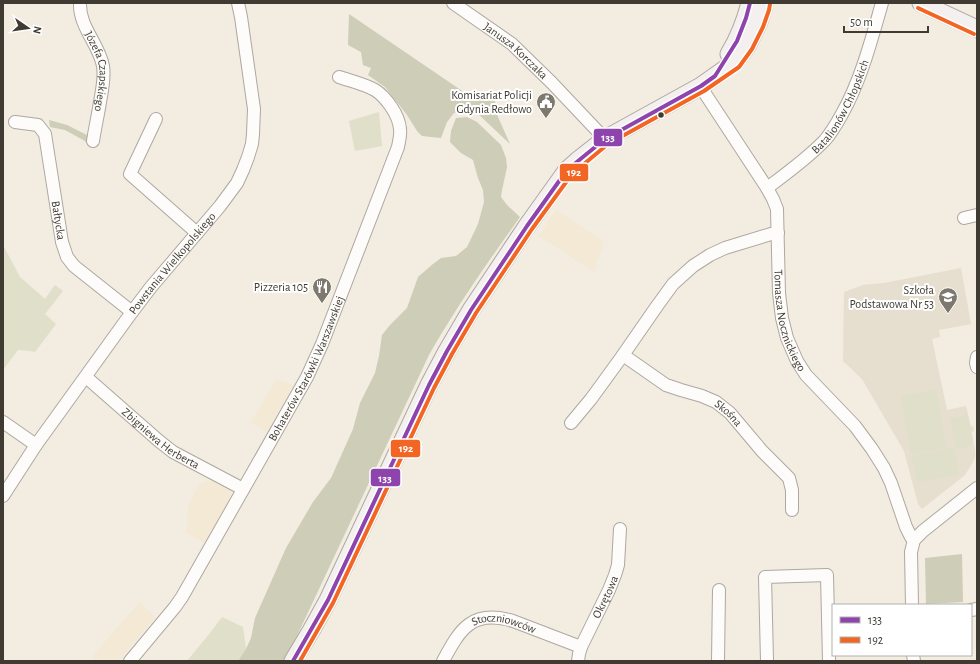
<svg xmlns="http://www.w3.org/2000/svg" width="980" height="664" viewBox="0 0 980 664" font-family="'Alegreya Sans',sans-serif">
<style>
.built{fill:#f3e9d4}
.education{fill:#e6dece}
.green{fill:#dfdfca}
.forest{fill:#cecdb7}
.lines{fill:none;stroke-linecap:round;stroke-linejoin:round}
.street-casing{stroke:#ada8a0;stroke-width:14}
.secondary-casing{stroke:#ada8a0;stroke-width:19}
.street{stroke:#fdfcfa;stroke-width:12}
.secondary{stroke:#f4f0ef;stroke-width:17}
.bus-1-casing{stroke:#fff;stroke-width:7}
.bus-2-casing{stroke:#fff;stroke-width:7}
.bus-1{stroke:#8e44ad;stroke-width:4}
.bus-2{stroke:#f26522;stroke-width:4}
.bus-dot{fill:#3f3b32;stroke:#fff;stroke-width:1.5}
.labels{text-anchor:middle;stroke-width:4;stroke-linejoin:round;paint-order:stroke}
.street-label{font-size:12px;fill:#3f3b32;stroke:#fff}
.poi-label{font-size:12px;fill:#3f3b32;stroke:#fff;text-anchor:end}
.line-badge{stroke:#fff;stroke-width:1.5}
.badge-label{font-size:11px;text-anchor:middle;font-weight:bold;fill:#fff}
</style>
<rect width="100%" height="100%" fill="#f2ece1"/>
<g class="built">
<path d="M556 210 604 242 594 272 539 236Z"/>
<path d="M277 379 293 385 267 432 251 422Z"/>
<path d="M205 481H213L230 489 232 494 220 519 205 543 187 533 188 506 199 485Z"/>
<path d="M139 603 155 617 118 661H97L92 657Z"/>
</g>
<path class="education" d="M961 268 971 324 939 330 940 337 932 339 947 410 966 406 971 426H973L974 431 972 432 975 452V457L973 462 965 475 922 509 918 504 904 451 862 379 843 361 844 292 863 285 884 283Z"/>
<g class="green">
<path d="M379 112 382 146 355 151 349 121Z"/>
<path d="M3 245 20 277 45 299 55 285 63 291 45 314 56 324 35 352 31 351 18 350 3 370Z"/>
<path d="M936 390 946 448 911 454 901 396Z"/>
<path d="M967 415 973 445 956 449 950 419Z"/>
<path d="M954 448 959 474 917 482 912 456Z"/>
<path d="M222 617 243 627 246 649 238 661H187L210 633Z"/>
</g>
<g class="forest">
<path d="M349 14 477 101 488 97 493 98C497 104 496 110 498 117 502 126 506 135 510 144L475 111 466 110 454 113 447 122 441 138 422 136 417 131 407 115 385 87 368 75 371 68 363 65 361 52 348 45Z"/>
<path d="M467 117 477 122 501 145 506 158 507 167 502 190 501 197 507 205 520 217C488 262 456 307 429 355L288 655 283 661H238L246 649 251 638 255 618 286 548 313 502 331 478 353 429 360 403 375 373 379 356 382 335 390 325 407 308 418 277 433 264 441 258 456 256 467 247 478 224 484 202 483 190 478 178 473 160 461 153 450 142 451 131 456 118Z"/>
<path d="M49 120 67 125 89 136 86 143 85 141 65 130 50 127Z"/>
<path d="M962 554 963 602 926 604 925 558Z"/>
</g>
<g class="lines">
<g class="street-casing">
<g id="street">
<path id="s1" d="M80 3C79 27 99 44 103 66 105 78 102 90 100 102 98 115 95 128 93 141"/>
<path id="s2" d="M453 3 512 44 552 83 605 139"/>
<path id="s3" d="M701 86 706 95 767 188 773 199 777 209 779 293 782 318 787 338 797 361 806 375 855 426 872 449 884 468 891 483 906 527 911 537 914 540"/>
<path d="M156 119 130 174 197 233"/>
<path id="s4" d="M15 122 38 125 45 134 62 242 67 257 74 266 132 312"/>
<path id="s5" d="M767 188C787 173 808 158 825 140 832 132 837 123 842 114 861 80 871 41 882 3"/>
<path d="M964 218 977 215"/>
<path id="s6" d="M623 355 666 385 681 390 702 396 716 402 730 413 762 451 789 478 792 490V510"/>
<path d="M977 357 976 363 977 367"/>
<path id="s7" d="M86 377 159 441 173 452 243 489"/>
<path d="M3 422 36 445"/>
<path d="M571 423 591 399 623 355 657 306 673 284 693 266 710 255 725 248 771 234 778 233"/>
<path id="s8" d="M3 496 36 445 132 312 151 287 220 206 237 183 243 170 248 157 252 144 253 134 254 109 241 17 238 3"/>
<path d="M912 605 911 552 914 540 923 531 977 488"/>
<path d="M971 610 977 609"/>
<path d="M913 655 914 661"/>
<path id="s9" d="M130 661 175 607 182 597 307 377 322 344 398 147C399 141 401 135 400 129 399 115 386 97 375 90 364 84 351 81 339 77"/>
<path id="s10" d="M443 661C460 629 472 609 513 621L581 647"/>
<path id="s11" d="M578 661 579 654 581 647 609 590 615 575 618 565 620 529"/>
<path d="M718 661 719 590"/>
<path d="M767 661 765 577 827 575 829 661"/>
</g>
</g>
<g class="secondary-casing">
<g id="secondary">
<path d="M921 3 977 29"/>
<path d="M729 54C739 38 745 22 750 3"/>
<path d="M293 661 312 629 328 600 429 385 447 351 471 310 527 226 567 170 577 161 605 139 701 86 735 62 747 46 758 24 763 9 764 3"/>
</g>
</g>
<use href="#street" class="street"/>
<use href="#secondary" class="secondary"/>
<g class="bus-1-casing">
<path id="bus-1" d="M293 661 328 600 429 385 447 351 471 310 527 226 567 170 605 139 701 86 715 76 737 41 746 18 750 3"/>
</g>
<g class="bus-2-casing">
<g id="bus-2">
<path d="M918 8 974 34"/>
<path d="M300 661 333 603 434 388 452 354 476 313 532 229 572 174 608 144 704 91 739 67 752 49 763 27 769 10 770 4"/>
</g>
</g>
<use href="#bus-1" class="bus-1"/>
<use href="#bus-2" class="bus-2"/>
</g>
<defs>
<g id="civic-pin" transform="scale(1)"><path d="M0 17L-7.5 6A9.5 9.5 0 1 1 7.5 6Z" fill="#7e796f" stroke="#fff"/><path d="M-.6-6.5H3V-4.5H.6V-3L4-1V1h2V6H-6V1h2V-1L-.6-3ZM-1.2 2.5V6h2.4V2.5Z" fill="#fff"/></g>
<g id="restaurant-pin" transform="scale(1)"><path d="M0 17L-7.5 6A9.5 9.5 0 1 1 7.5 6Z" fill="#7e796f" stroke="#fff"/><path d="M-5-6h1v4h1v-4h1v4h1v-4h1v5L-1.5 .5V6h-2V.5L-5-1ZM5-6V6H3V1.5H1.5Q1.5-4 5-6Z" fill="#fff"/></g>
<g id="school-pin" transform="scale(1)"><path d="M0 17L-7.5 6A9.5 9.5 0 1 1 7.5 6Z" fill="#7e796f" stroke="#fff"/><path d="M0-5L7-2L0 1L-7-2ZM-4 1L0 2.5L4 1V4Q0 6-4 4Z" fill="#fff"/></g>
</defs>
<g fill-rule="evenodd">
<use href="#civic-pin" x="546" y="102"/>
<use href="#restaurant-pin" x="322" y="287"/>
<use href="#school-pin" x="948" y="297"/>
</g>
<circle class="bus-dot" cx="661" cy="115" r="3.5"/>
<g class="labels">
<g class="street-label">
<text dy="4" stroke="none"><textPath href="#s2" startOffset="79">Janusza Korczaka</textPath></text>
<text dy="4" stroke="none"><textPath href="#s1" startOffset="72">Józefa Czapskiego</textPath></text>
<text dy="4" stroke="none"><textPath href="#s5" startOffset="112">Batalionów Chłopskich</textPath></text>
<text dy="4" stroke="none"><textPath href="#s4" startOffset="122">Bałtycka</textPath></text>
<text dy="4" stroke="none"><textPath href="#s8" startOffset="288">Powstania Wielkopolskiego</textPath></text>
<text dy="4" stroke="none"><textPath href="#s3" startOffset="258">Tomasza Nocznickiego</textPath></text>
<text dy="4" stroke="none"><textPath href="#s9" startOffset="343">Bohaterów Starówki Warszawskiej</textPath></text>
<text dy="4" stroke="none"><textPath href="#s6" startOffset="122">Skośna</textPath></text>
<text dy="4" stroke="none"><textPath href="#s7" startOffset="97">Zbigniewa Herberta</textPath></text>
<text dy="4" stroke="none"><textPath href="#s11" startOffset="70">Okrętowa</textPath></text>
<text dy="4" stroke="none"><textPath href="#s10" startOffset="82">Stoczniowców</textPath></text>
</g>
<g class="poi-label">
<text x="532" y="99">Komisariat Policji<tspan x="532" dy="14">Gdynia Redłowo</tspan></text>
<text x="308" y="291">Pizzeria 105</text>
<text x="934" y="294">Szkoła<tspan x="934" dy="14">Podstawowa Nr 53</tspan></text>
</g>
</g>
<g class="line-badge">
<rect x="593" y="128" width="30" height="19" rx="4" fill="#8e44ad"/>
<rect x="559" y="163" width="30" height="19" rx="4" fill="#f26522"/>
<rect x="390" y="439" width="31" height="19" rx="4" fill="#f26522"/>
<rect x="370" y="468" width="31" height="19" rx="4" fill="#8e44ad"/>
</g>
<g class="badge-label">
<text x="608" y="141">133</text>
<text x="574" y="176">192</text>
<text x="406" y="452">192</text>
<text x="385" y="482">133</text>
</g>
<rect width="980" height="664" fill="none" stroke="#3f3b32" stroke-width="8"/>
<rect x="832" y="604" width="140" height="52" fill="#ffffff" stroke="#b2b1ad"/>
<rect x="840" y="617" width="20" height="6" fill="#8e44ad" stroke="#b2b1ad"/>
<text x="868" y="624" font-size="12" fill="#3f3b32">133</text>
<rect x="840" y="637" width="20" height="6" fill="#f26522" stroke="#b2b1ad"/>
<text x="868" y="644" font-size="12" fill="#3f3b32">192</text>
<g transform="translate(28 28) rotate(103)" stroke="#ffffff" stroke-width="3" paint-order="stroke">
<path d="M0-3L7 15L0 10L-7 15Z" fill="#3f3b32"/>
<text y="-6" font-size="11" font-weight="bold" text-anchor="middle" fill="#3f3b32">N</text>
</g>
<path d="M844 26v6h84v-6" fill="none" stroke="#3f3b32" stroke-width="2"/>
<text x="850" y="26" font-size="12" fill="#3f3b32" stroke="#ffffff" stroke-width="3" paint-order="stroke">50 m</text>
</svg>
